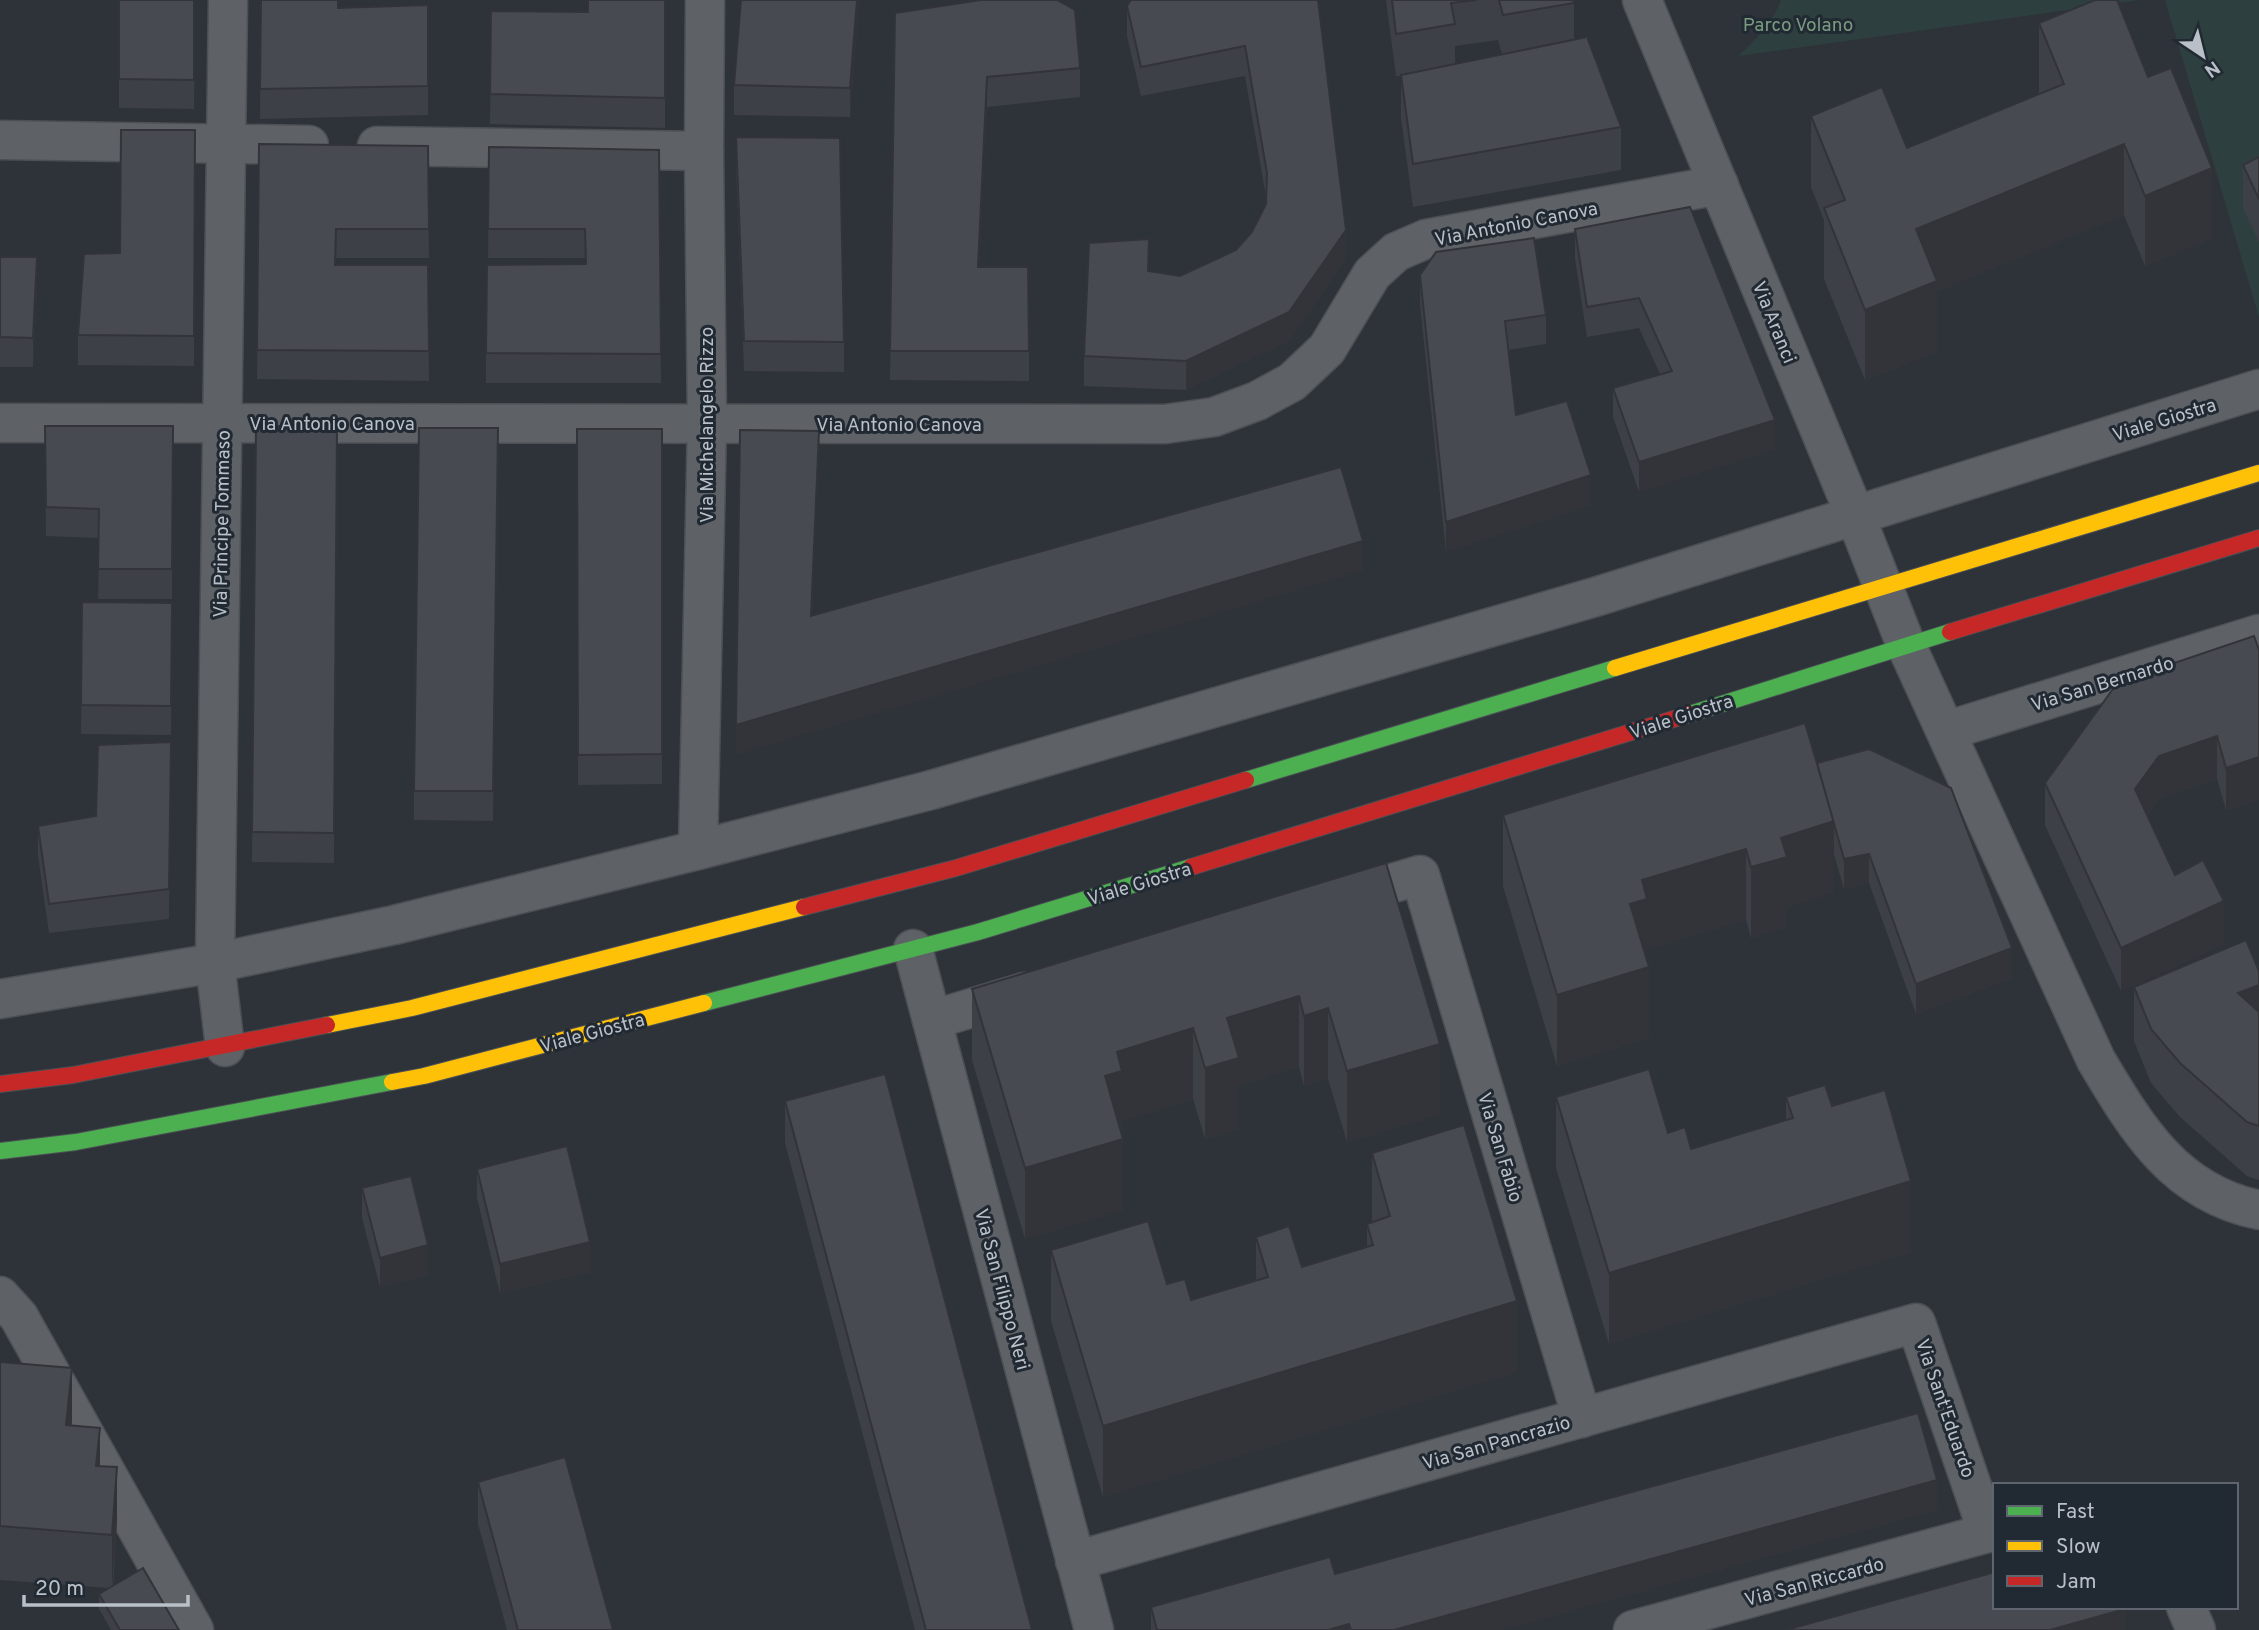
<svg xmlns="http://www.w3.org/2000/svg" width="2259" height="1630" viewBox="0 0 2259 1630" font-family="Overpass,sans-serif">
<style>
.green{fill:#2e3f3f}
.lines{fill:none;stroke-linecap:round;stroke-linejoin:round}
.street-casing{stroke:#4c4f53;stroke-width:41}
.fast-casing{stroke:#4b5055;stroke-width:18}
.slow-casing{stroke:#4b5055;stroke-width:18}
.jam-casing{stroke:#4b5055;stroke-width:18}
.street{stroke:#5e6266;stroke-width:38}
.fast{stroke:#4caf50;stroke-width:16}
.slow{stroke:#ffc107;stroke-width:16}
.jam{stroke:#c62828;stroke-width:16}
.wall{fill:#3d4046;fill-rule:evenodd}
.shaded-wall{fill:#323439}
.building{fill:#474b51;stroke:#323439;stroke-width:2}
.labels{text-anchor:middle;stroke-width:6;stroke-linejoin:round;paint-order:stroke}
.park-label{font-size:19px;fill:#7a9b80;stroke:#212933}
.street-label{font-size:19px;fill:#b9c0c8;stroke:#212933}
</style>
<rect width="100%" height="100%" fill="#2e3339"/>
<g class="green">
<path d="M1781 0H2139L1738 56C1755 40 1773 23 1781 0Z"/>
<path d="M2165 0H2259V317Z"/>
</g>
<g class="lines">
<g class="street-casing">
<g id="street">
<path d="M1642 0 1855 515 1906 645 2096 1060C2137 1129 2175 1193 2259 1210"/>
<path d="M0 140 309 145"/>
<path d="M377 146 704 151"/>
<path d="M0 423 1165 424 1214 417 1257 401 1292 382 1327 349 1372 274 1396 252 1426 239 1719 185"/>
<path d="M1946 731 2259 634"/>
<path d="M698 850 707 423 704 151 705 0"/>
<path d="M1343 898 1420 875 1582 1418"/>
<path d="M913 949 1094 1630"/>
<path d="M0 999 215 963 394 925 698 850 931 790 1595 597 2259 389"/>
<path d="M932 1020 1024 992"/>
<path d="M225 1047 215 963 228 0"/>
<path d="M0 1296 19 1317 194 1630"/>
<path d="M1075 1561 1916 1323 1988 1533"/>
<path d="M2186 1607 2196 1630"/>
<path d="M1633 1630 1995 1531"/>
</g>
</g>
<g class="fast-casing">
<g id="fast">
<path d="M1690 714 1950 632"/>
<path d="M1246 780 1615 668"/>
<path d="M704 1003 978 932 1191 867"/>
<path d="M0 1151 76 1142 392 1082"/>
</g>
</g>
<g class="slow-casing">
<g id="slow">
<path d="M1615 668 2259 473"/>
<path d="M327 1025 412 1008 804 907"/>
<path d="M392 1082 424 1076 704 1003"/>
</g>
</g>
<g class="jam-casing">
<g id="jam">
<path d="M1950 632 2259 538"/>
<path d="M1191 867 1690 714"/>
<path d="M804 907 956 868 1246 780"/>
<path d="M0 1084 73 1075 327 1025"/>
</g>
</g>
<use href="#street" class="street"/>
<use href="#fast" class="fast"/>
<use href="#slow" class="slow"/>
<use href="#jam" class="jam"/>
</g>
<g class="wall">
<path d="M119 0H195L194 109 119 108Z"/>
<path d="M261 0 338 8 428 5V115L260 119Z"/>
<path d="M665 0V128L490 124 491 11 588 12Z"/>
<path d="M741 0H859L850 117 734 115V85Z"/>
<path d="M1318 0 1346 259 1289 341 1186 390 1084 386V356L1149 271 1180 276 1236 250 1252 232 1266 204V197L1245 76 1141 96 1127 36V6Z"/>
<path d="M1386 0H1573L1574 3V39L1621 127V170L1413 207 1401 118V76H1396ZM1498 40 1502 54 1455 64V46Z"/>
<path d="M895 13 1080 68V97L987 107 979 267 1029 351V381L890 380Z"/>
<path d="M2039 23 2212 238 2145 266 2124 215 1937 291V352L1865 380 1824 279V220L1811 187V116L1907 148 2039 94Z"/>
<path d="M195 130 194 366 78 365V335Z"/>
<path d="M736 137 844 342V372L744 371 736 167Z"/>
<path d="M259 144 428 146 429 258H336V265H428L429 381 257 379Z"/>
<path d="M489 147 659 150 661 383H486V353L585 264V258H488Z"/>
<path d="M2259 157V242L2243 208V165Z"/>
<path d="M1690 207 1775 449 1639 492 1613 417V388L1660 374 1639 328 1587 337 1575 259V229Z"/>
<path d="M0 257 37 286 33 367H0Z"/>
<path d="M1420 275 1546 315V344L1508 350 1516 415 1591 505 1446 552 1420 305Z"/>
<path d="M45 426H173L172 599H98L99 538 46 536Z"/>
<path d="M256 426 337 427 334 863 252 862Z"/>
<path d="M577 429H662V784L578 785Z"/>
<path d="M498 458 493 821 414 820V791Z"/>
<path d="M82 602 172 603 171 735 81 734Z"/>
<path d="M2259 650V800L2226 810 2217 779 2159 799 2147 816 2175 875 2224 944 2121 991 2045 825V783Z"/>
<path d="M171 742 169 919 49 933 38 856V826L96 816Z"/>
<path d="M1817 763 2012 978 1916 1014 1869 883 1844 889 1834 855V892L1787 907V927L1751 938 1746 920 1647 949 1649 1038 1557 1066 1503 886V815Z"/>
<path d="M1386 863 1440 1115 1347 1142 1328 1079 1304 1086 1299 1067 1239 1086V1129L1205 1139 1193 1099 1122 1121 1123 1210 1025 1239 972 1060V989Z"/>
<path d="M2259 971V1180L2247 1176 2180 1117 2151 1083 2134 1041V987Z"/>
<path d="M1556 1097 1668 1133 1691 1149 1786 1120V1097L1832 1106 1911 1252 1609 1344 1556 1168Z"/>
<path d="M785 1101 1032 1630H915L785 1143Z"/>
<path d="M1372 1153 1517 1372 1103 1497 1051 1321V1250L1167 1284 1191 1300 1256 1281V1237L1302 1267 1367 1247V1224L1372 1222Z"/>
<path d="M477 1169 590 1272 500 1294 477 1198Z"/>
<path d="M362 1188 428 1275 380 1287 362 1218Z"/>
<path d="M0 1362 71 1426 100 1467 117 1521 113 1586 179 1630H111L99 1609V1594L108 1588 0 1580Z"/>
<path d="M478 1482 613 1630H507L478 1524Z"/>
<path d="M1937 1510 1501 1630H1151V1607L1335 1574Z"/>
</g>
<g class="shaded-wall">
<path d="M857 0H859L850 117V88Z"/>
<path d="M987 77V107L978 296V267Z"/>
<path d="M2124 144V215L1937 291V352L1865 380V310L1916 229Z"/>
<path d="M2212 168V238L2145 266V196Z"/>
<path d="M1346 230V259L1289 341 1186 390V361Z"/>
<path d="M37 257V286L33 367V338Z"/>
<path d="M1775 420V449L1639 492V462Z"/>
<path d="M819 431V460L811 646V616Z"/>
<path d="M1591 475V505L1446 552V522Z"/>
<path d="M1363 541V571L736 755V725Z"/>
<path d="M2217 736V779L2159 799 2135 832V789L2159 756Z"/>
<path d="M2259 757V800L2226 810V768Z"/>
<path d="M1834 821V892L1787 907V927L1751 938V867L1781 838Z"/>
<path d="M1746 849V920L1647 949V967H1649V1038L1557 1066V995L1630 904 1642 880Z"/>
<path d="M1869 854V883L1844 889V859Z"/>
<path d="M2224 901V944L2121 991V948Z"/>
<path d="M2012 948V978L1916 1014V984Z"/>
<path d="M2259 985V1039L2238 993Z"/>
<path d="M1299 996V1067L1239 1086V1129L1205 1139V1068L1227 1018Z"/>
<path d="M1328 1008V1079L1304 1086V1016Z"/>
<path d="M1193 1028V1099L1122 1121V1139H1123V1210L1025 1239V1168L1105 1076 1117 1052Z"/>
<path d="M1440 1044V1115L1347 1142V1071Z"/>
<path d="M1911 1181V1252L1609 1344V1273Z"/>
<path d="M590 1242V1272L500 1294V1264Z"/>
<path d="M428 1245V1275L380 1287V1258Z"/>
<path d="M1517 1301V1372L1103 1497V1426Z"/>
<path d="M72 1368V1422L66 1479V1425Z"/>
<path d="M100 1428V1482L96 1466Z"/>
<path d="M117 1467V1521L112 1589V1535Z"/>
<path d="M1937 1480V1510L1501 1630H1394Z"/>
<path d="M2125 1609V1630H2050Z"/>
<path d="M1349 1624V1630H1328Z"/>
</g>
<g class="building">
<path d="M119 0H194V80L119 79Z"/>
<path d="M261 0H338V8L428 5V86L260 89Z"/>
<path d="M588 0H665V98L490 94 491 11 588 12Z"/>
<path d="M741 0H857L850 88 734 85Z"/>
<path d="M981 0H1057L1075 10 1080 68 987 77 978 267H1028L1029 351H890L895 13Z"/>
<path d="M1131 0H1318L1346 230 1289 312 1186 361 1084 356 1089 243 1149 239 1148 271 1180 276 1236 250 1252 232 1266 204 1267 173 1245 46 1141 67 1127 6Z"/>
<path d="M1392 0H1477L1451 3 1455 24 1396 34Z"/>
<path d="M1499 0H1573L1574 3 1503 15Z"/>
<path d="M2095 0H2117L2148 77 2171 68 2212 168 2145 196 2124 144 1916 229 1937 281 1865 310 1824 208 1845 200 1811 116 1882 87 1907 148 2064 84 2039 23Z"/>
<path d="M1587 37 1621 127 1413 164 1401 75Z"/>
<path d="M121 130H195L194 336 78 335 84 254 120 253Z"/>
<path d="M736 137 840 138 844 342 744 341Z"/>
<path d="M259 144 428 146 429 229H336L335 265H428L429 351 257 350Z"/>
<path d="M489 147 659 150 661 354 486 353 487 265 586 264 585 229H488Z"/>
<path d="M2259 157V199L2243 165Z"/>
<path d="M1690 207 1775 420 1639 462 1613 388 1672 371 1639 298 1587 307 1575 229Z"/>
<path d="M1534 238 1546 315 1505 321 1516 415 1567 401 1591 475 1446 522 1420 275 1436 252Z"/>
<path d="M0 257H37L33 338 0 337Z"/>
<path d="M45 426H173L172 569H98L99 509 46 507Z"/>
<path d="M256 426 337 427 334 833 252 832Z"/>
<path d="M419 428H498L493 791H414Z"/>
<path d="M577 429H662V754L578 755Z"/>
<path d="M740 430 819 431 811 616 1341 467 1363 541 736 725Z"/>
<path d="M82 602 172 603 171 706 81 705Z"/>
<path d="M2254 636 2259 650V757L2226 768 2217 736 2159 756 2135 789 2175 875 2203 860 2224 901 2121 948 2045 783 2118 682Z"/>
<path d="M1805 723 1834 821 1781 838 1787 857 1751 867 1746 849 1642 880 1647 899 1630 904 1649 967 1557 995 1503 815Z"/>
<path d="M171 742 169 889 49 904 38 826 96 816 98 745Z"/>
<path d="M1869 749 1951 788 2012 948 1916 984 1869 854 1844 859 1817 763Z"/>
<path d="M1386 863 1440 1044 1347 1071 1328 1008 1304 1016 1299 996 1227 1018 1239 1058 1205 1068 1193 1028 1117 1052 1122 1071 1105 1076 1123 1139 1025 1168 972 989Z"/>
<path d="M2246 940 2259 971V985L2238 993 2259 1012V1126L2247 1122 2180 1063 2151 1029 2134 987Z"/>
<path d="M1649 1069 1668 1133 1685 1127 1691 1149 1793 1118 1786 1097 1825 1085 1832 1106 1885 1090 1911 1181 1609 1273 1556 1097Z"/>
<path d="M885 1074 1032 1630H926L785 1101Z"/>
<path d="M1464 1125 1517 1301 1103 1426 1051 1250 1148 1221 1167 1284 1185 1279 1191 1300 1268 1277 1256 1237 1289 1226 1302 1267 1373 1245 1367 1224 1390 1216 1372 1153Z"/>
<path d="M567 1146 590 1242 500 1264 477 1169Z"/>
<path d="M411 1176 428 1245 380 1258 362 1188Z"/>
<path d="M0 1362 72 1368 66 1425 100 1428 96 1466 117 1467 112 1535 0 1526Z"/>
<path d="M1918 1413 1937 1480 1394 1630H1351L1349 1624 1328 1630H1157L1151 1607 1330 1557 1335 1574Z"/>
<path d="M565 1457 613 1630H518L478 1482Z"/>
<path d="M143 1568 176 1625 179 1630H120L99 1594Z"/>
<path d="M1995 1572V1607H2124L2125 1609 2050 1630H1786Z"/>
</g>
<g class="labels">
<g class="park-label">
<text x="1798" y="31">Parco Volano</text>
</g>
<g class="street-label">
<text transform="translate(1516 223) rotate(-11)" y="7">Via Antonio Canova</text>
<text transform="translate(1775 322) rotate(68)" y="7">Via Aranci</text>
<text transform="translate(2164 419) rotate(-17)" y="7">Viale Giostra</text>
<text x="332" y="430">Via Antonio Canova</text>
<text x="899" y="431">Via Antonio Canova</text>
<text transform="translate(706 425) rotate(-90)" y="7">Via Michelangelo Rizzo</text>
<text transform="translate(221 524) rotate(-89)" y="7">Via Principe Tommaso</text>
<text transform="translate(2102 683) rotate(-17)" y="7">Via San Bernardo</text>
<text transform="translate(1681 716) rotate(-18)" y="7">Viale Giostra</text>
<text transform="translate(1139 883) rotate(-17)" y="7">Viale Giostra</text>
<text transform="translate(592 1032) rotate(-15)" y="7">Viale Giostra</text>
<text transform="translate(1501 1147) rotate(73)" y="7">Via San Fabio</text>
<text transform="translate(1003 1289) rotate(75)" y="7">Via San Filippo Neri</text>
<text transform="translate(1946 1408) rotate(71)" y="7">Via Sant'Eduardo</text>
<text transform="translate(1496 1442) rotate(-16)" y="7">Via San Pancrazio</text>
<text transform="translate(1814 1581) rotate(-15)" y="7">Via San Riccardo</text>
</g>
</g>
<rect x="1993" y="1483" width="245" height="126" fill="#212933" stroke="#5e656f" stroke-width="2"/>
<rect x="2007" y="1506" width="35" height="10" fill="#4caf50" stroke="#5e656f" stroke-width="2"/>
<text x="2056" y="1518" font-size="21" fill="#b9c0c8">Fast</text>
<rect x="2007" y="1541" width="35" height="10" fill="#ffc107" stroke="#5e656f" stroke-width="2"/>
<text x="2056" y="1553" font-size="21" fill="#b9c0c8">Slow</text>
<rect x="2007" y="1576" width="35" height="10" fill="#c62828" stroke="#5e656f" stroke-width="2"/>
<text x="2056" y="1588" font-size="21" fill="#b9c0c8">Jam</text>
<g transform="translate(2203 56) rotate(145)" stroke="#212933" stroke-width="5" paint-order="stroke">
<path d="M0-5L12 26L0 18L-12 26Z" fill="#b9c0c8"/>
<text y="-10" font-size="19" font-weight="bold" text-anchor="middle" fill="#b9c0c8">N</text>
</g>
<path d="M24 1595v10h164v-10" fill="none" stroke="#b9c0c8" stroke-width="3.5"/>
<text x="35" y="1595" font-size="21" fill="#b9c0c8" stroke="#212933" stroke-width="5" paint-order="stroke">20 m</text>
</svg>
